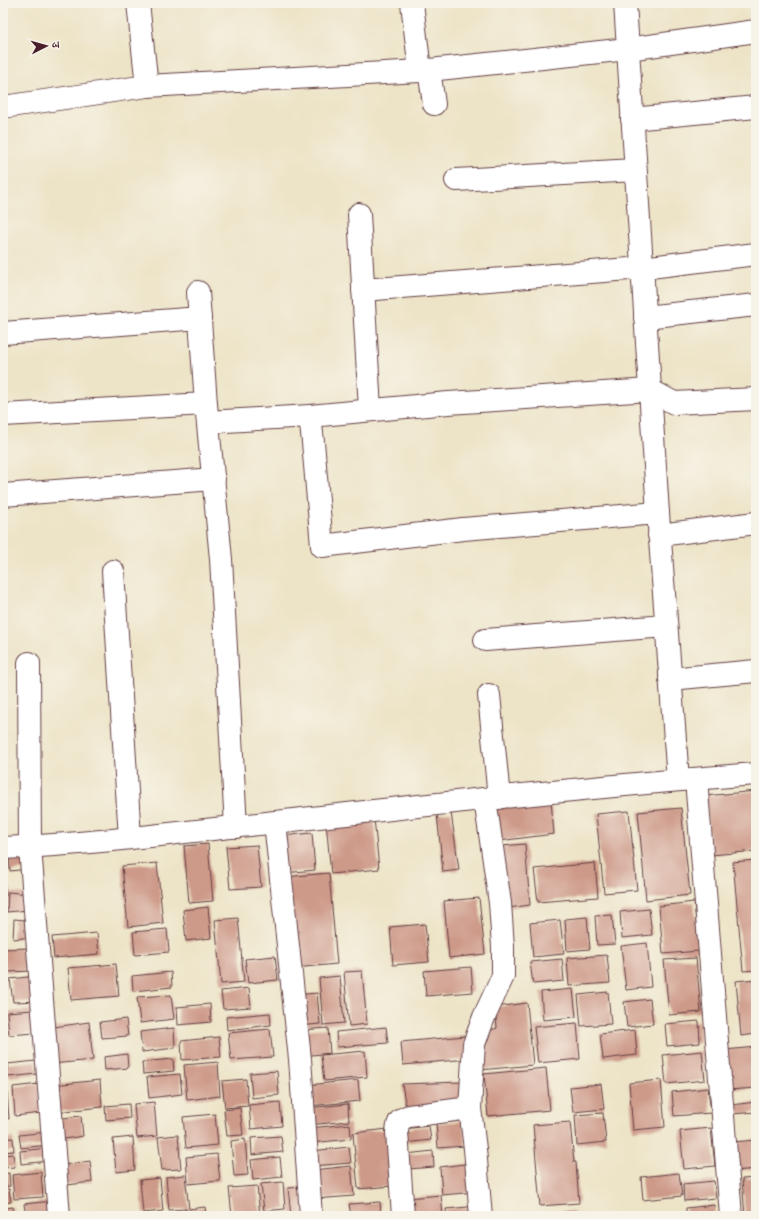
<svg xmlns="http://www.w3.org/2000/svg" width="759" height="1219" viewBox="0 0 759 1219" font-family="'Sorts Mill Goudy','Noto Serif Devanagari',serif">
<style>
.building{fill:#cd9988}
.lines{fill:none;stroke-linecap:round;stroke-linejoin:round}
.minor-casing{stroke:#623d42;stroke-width:24}
.minor{stroke:#fff;stroke-width:22}
</style>
<rect width="100%" height="100%" fill="#f7f3e8"/>
<filter id="ink" filterUnits="userSpaceOnUse"><feTurbulence type="fractalNoise" baseFrequency=".025" numOctaves="2"/><feDisplacementMap in="SourceGraphic" scale="8" xChannelSelector="R" yChannelSelector="G"/><feConvolveMatrix kernelMatrix="1 2 1 2 8 2 1 2 1" color-interpolation-filters="sRGB"/></filter>
<filter id="wash" filterUnits="userSpaceOnUse"><feTurbulence type="fractalNoise" baseFrequency=".012" numOctaves="4" result="noise"/><feDisplacementMap in="SourceGraphic" scale="16" xChannelSelector="R" yChannelSelector="G"/><feGaussianBlur stdDeviation="0.9" result="paint"/><feColorMatrix in="noise" values="0 0 0 0 0 0 0 0 0 0 0 0 0 0 0 0 0 1.4 0 .05"/><feComposite in="paint" operator="in"/></filter>
<g filter="url(#wash)">
<rect width="100%" height="100%" fill="#ede4c7"/>
<g id="blocks">
<g class="building">
<path d="M756 791V851L711 855 705 796Z"/>
<path d="M551 801 554 834 499 841 496 806Z"/>
<path d="M681 808 690 895 646 900 638 812Z"/>
<path d="M629 811 637 890 604 893 596 814Z"/>
<path d="M451 812 459 870 443 872 437 814Z"/>
<path d="M374 818 379 869 331 874 326 822Z"/>
<path d="M312 833 315 870 284 873 281 836Z"/>
<path d="M208 844 213 901 189 903 184 846Z"/>
<path d="M525 844 530 905 508 908 502 846Z"/>
<path d="M257 845 261 887 230 889 226 847Z"/>
<path d="M27 852 28 869 10 871 9 853Z"/>
<path d="M756 860V970L743 971 733 862Z"/>
<path d="M157 863 163 923 128 927 122 866Z"/>
<path d="M595 863 598 897 538 902 534 869Z"/>
<path d="M329 873 337 964 294 968 285 877Z"/>
<path d="M4 879 6 896H3V880Z"/>
<path d="M8 892 29 894 28 910 7 912Z"/>
<path d="M479 898 485 954 449 958 444 901Z"/>
<path d="M694 902 699 951 663 954 659 906Z"/>
<path d="M208 907 211 938 186 941 183 910Z"/>
<path d="M649 909 652 935 622 938 620 912Z"/>
<path d="M612 915 615 944 597 945 595 916Z"/>
<path d="M587 917 590 949 567 951 565 919Z"/>
<path d="M238 918 244 982 221 984 215 920Z"/>
<path d="M14 919 36 921 34 937 13 939Z"/>
<path d="M560 920 564 954 533 957 530 923Z"/>
<path d="M425 924 429 962 393 965 390 927Z"/>
<path d="M167 929 169 952 135 955 133 932Z"/>
<path d="M97 933 99 954 54 958 52 937Z"/>
<path d="M647 943 651 987 626 990 621 946Z"/>
<path d="M29 948 35 971 6 972 3 949Z"/>
<path d="M607 955 610 983 569 986 567 958Z"/>
<path d="M275 956 278 980 248 983 245 959Z"/>
<path d="M696 958 701 1012 669 1015 664 960Z"/>
<path d="M562 959 564 981 533 984 530 962Z"/>
<path d="M116 964 119 996 71 1000 68 968Z"/>
<path d="M471 967 473 992 426 996 424 971Z"/>
<path d="M362 971 367 1024 349 1026 344 972Z"/>
<path d="M171 972 172 987 133 991 132 976Z"/>
<path d="M36 976 42 1001 13 1002 10 979Z"/>
<path d="M340 976 344 1023 323 1025 319 978Z"/>
<path d="M756 979V1034L741 1036 736 981Z"/>
<path d="M249 988 251 1007 223 1009 221 991Z"/>
<path d="M573 989 576 1017 543 1020 541 992Z"/>
<path d="M608 992 611 1024 581 1026 578 995Z"/>
<path d="M317 993 320 1024 298 1026 295 995Z"/>
<path d="M171 995 174 1019 140 1023 137 997Z"/>
<path d="M650 999 653 1024 627 1027 624 1002Z"/>
<path d="M527 1003 533 1065 480 1070 484 1033 497 1028 495 1007Z"/>
<path d="M210 1004 211 1022 178 1025 177 1007Z"/>
<path d="M33 1010 35 1033 9 1035 7 1012Z"/>
<path d="M270 1013 271 1025 227 1030 226 1017Z"/>
<path d="M126 1019 128 1036 102 1038 100 1022Z"/>
<path d="M699 1021 700 1043 667 1046 665 1024Z"/>
<path d="M89 1022 93 1060 52 1064 47 1028Z"/>
<path d="M577 1023 580 1059 538 1063 534 1027Z"/>
<path d="M386 1027 388 1043 337 1047 336 1032Z"/>
<path d="M174 1028 175 1048 142 1052 140 1032Z"/>
<path d="M328 1028 330 1053 303 1056 301 1030Z"/>
<path d="M270 1029 273 1057 231 1060 228 1033Z"/>
<path d="M635 1030 637 1055 603 1059 600 1034Z"/>
<path d="M465 1036 468 1059 403 1065 401 1042Z"/>
<path d="M219 1037 221 1057 182 1060 181 1041Z"/>
<path d="M756 1047V1088L729 1090 725 1050Z"/>
<path d="M365 1051 367 1077 324 1081 321 1055Z"/>
<path d="M702 1051 705 1080 666 1084 663 1055Z"/>
<path d="M127 1054 128 1068 105 1070 104 1057Z"/>
<path d="M173 1059 174 1071 143 1074 142 1062Z"/>
<path d="M36 1061 37 1074 9 1077 7 1064Z"/>
<path d="M218 1062 220 1096 187 1100 184 1065Z"/>
<path d="M546 1068 550 1110 488 1116 484 1074Z"/>
<path d="M277 1071 279 1095 252 1098 250 1073Z"/>
<path d="M180 1074 182 1094 149 1098 147 1077Z"/>
<path d="M246 1079 248 1106 225 1108 222 1081Z"/>
<path d="M100 1080 102 1107 56 1112 53 1085Z"/>
<path d="M358 1080 360 1101 309 1106 308 1085Z"/>
<path d="M661 1080 665 1127 633 1130 629 1083Z"/>
<path d="M463 1082 465 1104 406 1109 402 1084Z"/>
<path d="M39 1084 41 1113 15 1116 13 1087Z"/>
<path d="M601 1084 604 1109 573 1112 570 1087Z"/>
<path d="M708 1088 711 1113 674 1116 672 1092Z"/>
<path d="M7 1091 9 1119H3V1092Z"/>
<path d="M154 1102 157 1136 137 1138 134 1104Z"/>
<path d="M280 1102 282 1126 251 1129 249 1105Z"/>
<path d="M756 1102V1112L732 1114 731 1105Z"/>
<path d="M129 1104 130 1118 106 1120 105 1106Z"/>
<path d="M348 1104 349 1121 308 1125 307 1108Z"/>
<path d="M240 1108 243 1135 227 1136 224 1110Z"/>
<path d="M603 1113 606 1142 577 1145 575 1115Z"/>
<path d="M215 1114 218 1145 186 1148 183 1117Z"/>
<path d="M81 1116 83 1136 58 1140 55 1119Z"/>
<path d="M463 1121 465 1146 438 1148 436 1123Z"/>
<path d="M570 1122 574 1162H576L579 1203 540 1206 533 1125Z"/>
<path d="M350 1124 351 1139 311 1143 309 1128Z"/>
<path d="M429 1126 431 1140 404 1143 403 1129Z"/>
<path d="M711 1128 715 1166 684 1169 680 1131Z"/>
<path d="M388 1129 393 1186 358 1189 353 1133Z"/>
<path d="M48 1132 49 1145 21 1148 19 1135Z"/>
<path d="M178 1135 181 1169 162 1170 158 1137Z"/>
<path d="M281 1136 283 1152 252 1155 251 1138Z"/>
<path d="M133 1137 135 1170 116 1172 113 1139Z"/>
<path d="M13 1138 14 1151 3 1152V1139Z"/>
<path d="M245 1139 248 1175 234 1176 231 1141Z"/>
<path d="M756 1140V1169L735 1171 733 1142Z"/>
<path d="M349 1147 351 1163 312 1166 311 1151Z"/>
<path d="M48 1148 49 1161 21 1164 20 1151Z"/>
<path d="M433 1151 434 1167 408 1169 406 1154Z"/>
<path d="M13 1154 15 1167 3 1168V1155Z"/>
<path d="M217 1154 220 1181 188 1184 186 1157Z"/>
<path d="M280 1157 282 1177 253 1180 251 1160Z"/>
<path d="M90 1161 92 1182 67 1185 63 1165Z"/>
<path d="M472 1163 475 1192 442 1195 440 1167Z"/>
<path d="M351 1166 354 1196 315 1199 313 1170Z"/>
<path d="M41 1172 43 1197 14 1199 12 1175Z"/>
<path d="M9 1173 10 1186 3 1187V1174Z"/>
<path d="M679 1173 682 1196 643 1200 641 1177Z"/>
<path d="M185 1175 189 1209 205 1207 206 1216H187L186 1209 169 1210 166 1177Z"/>
<path d="M160 1178 163 1211 143 1213 140 1180Z"/>
<path d="M756 1178V1216H745L742 1179Z"/>
<path d="M714 1181 716 1198 684 1201 683 1184Z"/>
<path d="M283 1182 285 1209 264 1211 261 1184Z"/>
<path d="M257 1186 260 1216H232L229 1188Z"/>
<path d="M303 1187 305 1216H291L288 1188Z"/>
<path d="M3 1189H9L11 1202 3 1203Z"/>
<path d="M441 1195 443 1216H409L408 1198Z"/>
<path d="M53 1201 54 1214 26 1216 24 1204Z"/>
<path d="M380 1202 381 1216H351L349 1204Z"/>
<path d="M714 1205 715 1216H686V1208Z"/>
<path d="M478 1206 479 1216H447L446 1209Z"/>
<path d="M13 1207 14 1216H3V1208Z"/>
<path d="M574 1211 575 1216H536V1215Z"/>
</g>
</g>
</g>
<g filter="url(#ink)">
<use href="#blocks" fill-opacity="0" stroke="#623d42" stroke-width="1"/>
<g class="lines">
<g class="minor-casing">
<g id="minor">
<path d="M138 3 147 86"/>
<path d="M412 3 420 71"/>
<path d="M625 3 658 513 678 780"/>
<path d="M429 70 434 104"/>
<path d="M3 107 147 86 420 71 628 49 756 31"/>
<path d="M632 119 756 107"/>
<path d="M456 180 635 170"/>
<path d="M359 214 370 410"/>
<path d="M363 290 642 268 756 254"/>
<path d="M198 292 206 404 221 559 236 827"/>
<path d="M645 317 756 305"/>
<path d="M3 333 200 318"/>
<path d="M3 415 206 404"/>
<path d="M310 416 313 442 322 546 463 529 658 513"/>
<path d="M208 422 310 416 448 403 650 390 674 403 756 399"/>
<path d="M3 495 214 479"/>
<path d="M659 535 756 523"/>
<path d="M113 571 130 838"/>
<path d="M485 640 666 626"/>
<path d="M29 663 30 847 59 1216"/>
<path d="M670 679 756 671"/>
<path d="M489 695 499 798"/>
<path d="M696 779 731 1216"/>
<path d="M275 822 300 1059 311 1216"/>
<path d="M3 848C94 844 185 832 276 822 435 804 595 786 756 774"/>
<path d="M403 1216 397 1132C398 1122 399 1119 409 1116L470 1108"/>
<path d="M481 1216 475 1149 470 1108 474 1044 484 1017 503 976V947L500 903 485 799"/>
</g>
</g>
<use href="#minor" class="minor"/>
</g>
</g>
<rect width="759" height="1219" fill="none" stroke="#f7f3e8" stroke-width="16"/>
<g transform="translate(46 46) rotate(84)" stroke="#f7f3e8" stroke-width="3" paint-order="stroke">
<path d="M0-3L7 15L0 10L-7 15Z" fill="#4a1f2b"/>
<text y="-6" font-size="11" font-weight="bold" text-anchor="middle" fill="#4a1f2b">उ</text>
</g>
</svg>
